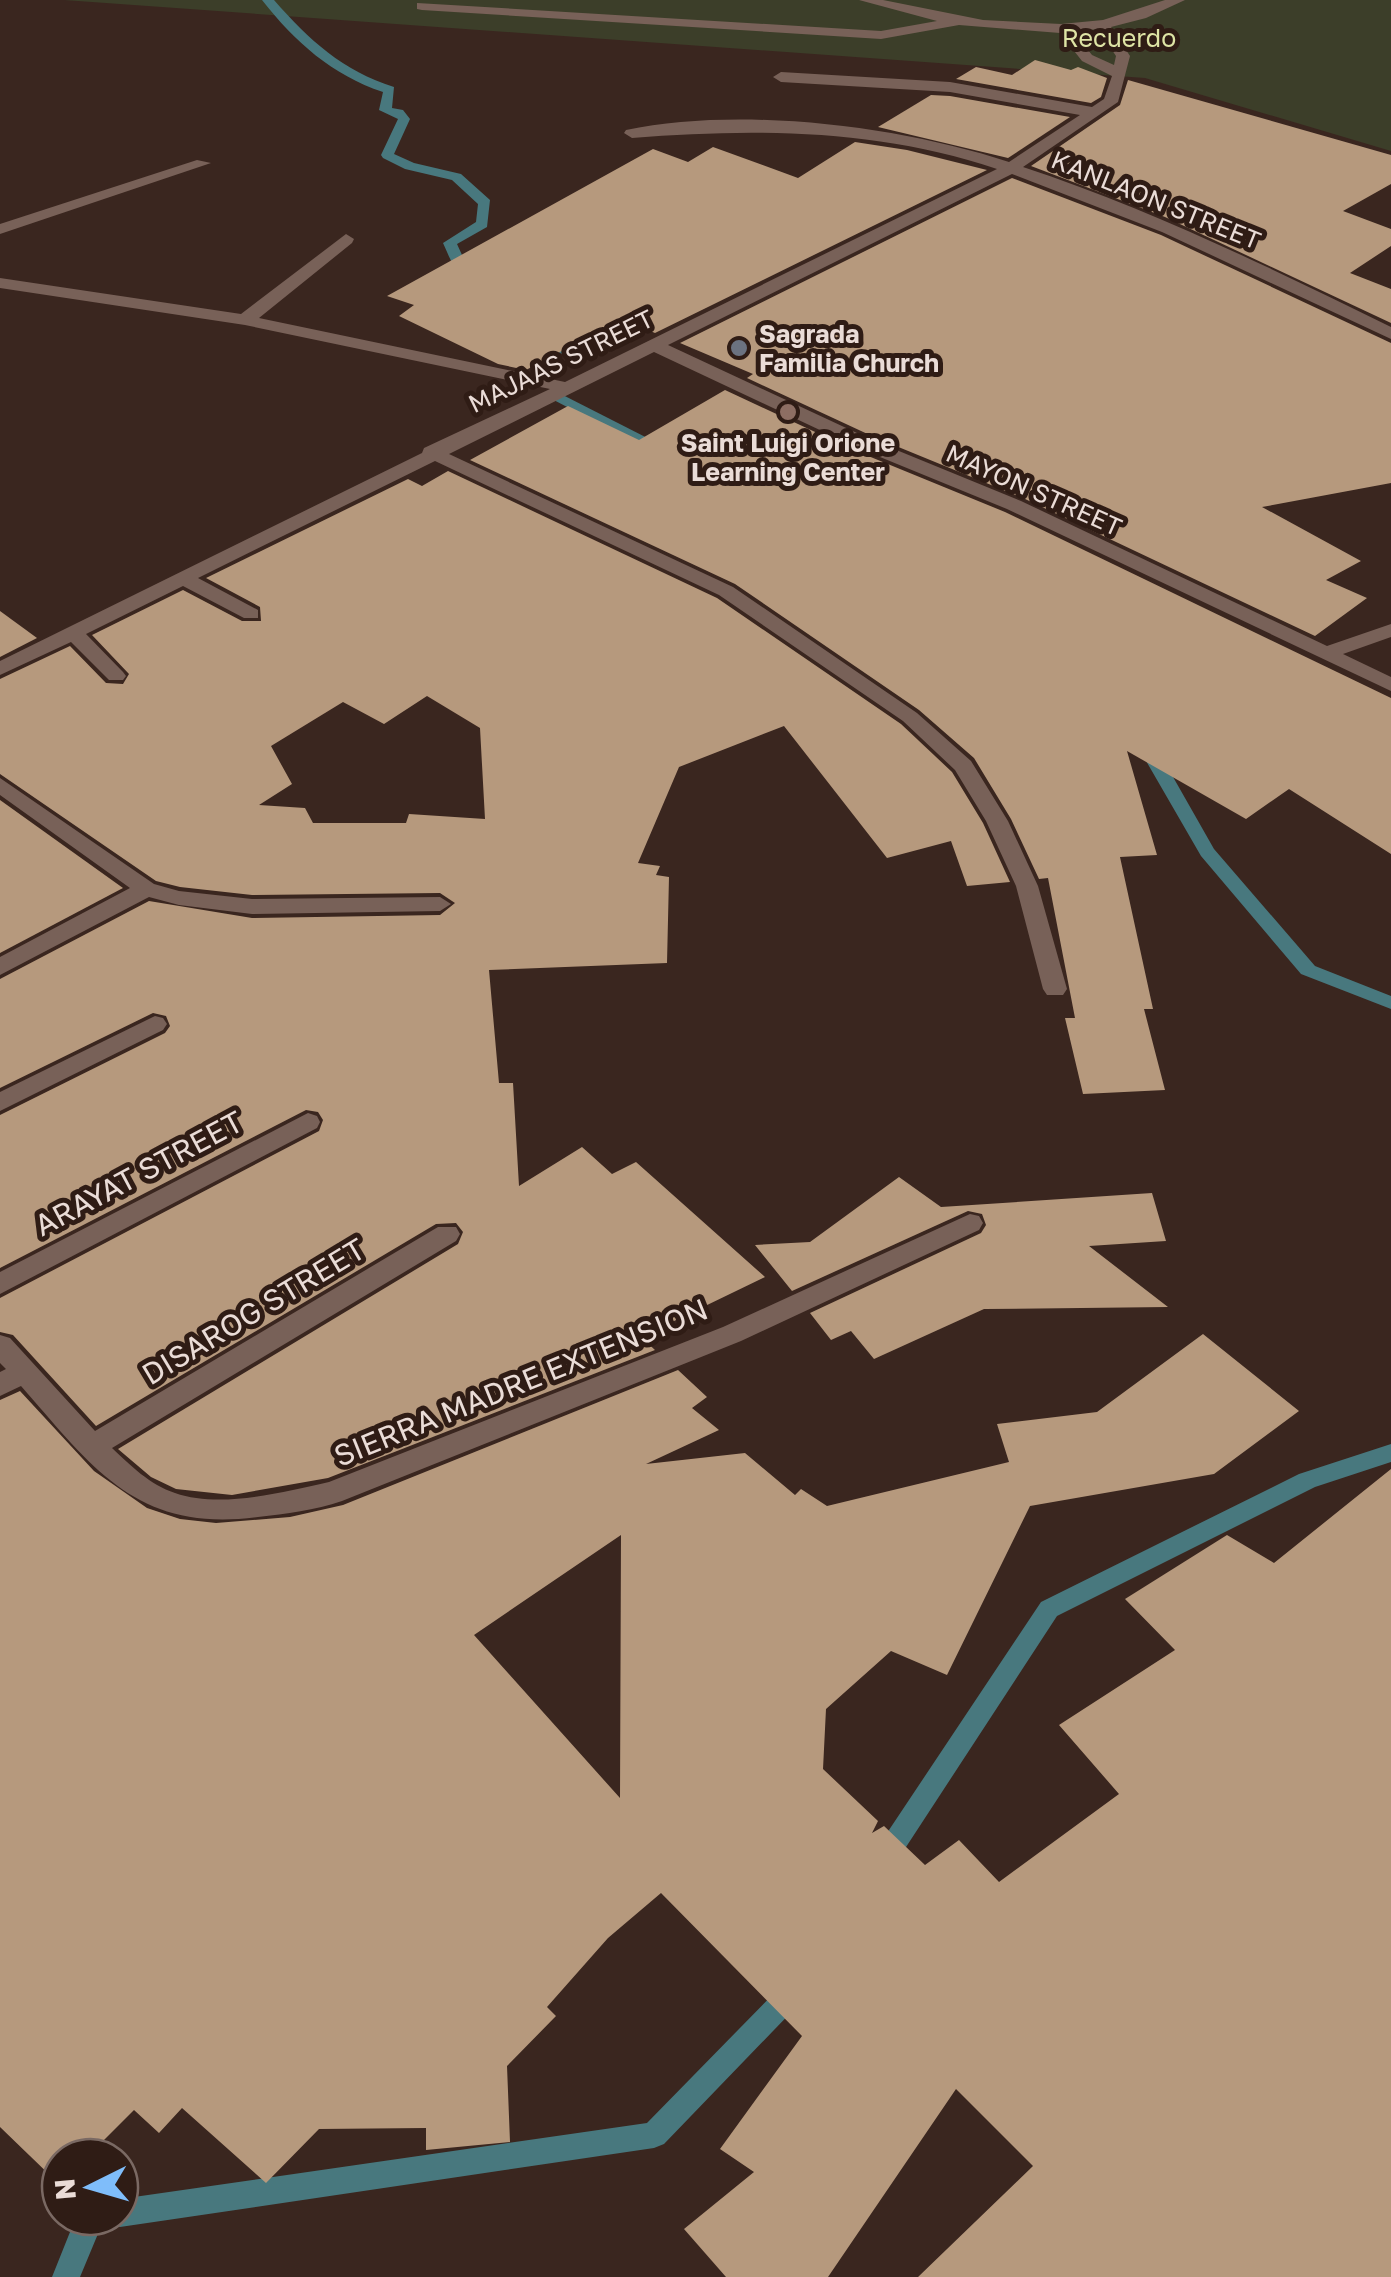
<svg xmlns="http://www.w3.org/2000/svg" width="1391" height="2277" viewBox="0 0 1391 2277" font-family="'Golos Text',sans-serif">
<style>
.green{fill:#3c3e29}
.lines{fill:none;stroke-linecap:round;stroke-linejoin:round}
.stream{fill:#48787e;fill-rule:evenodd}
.building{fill:#b6997d;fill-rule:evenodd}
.minor{fill:#786158;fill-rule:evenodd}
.worship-dot{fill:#6b7280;stroke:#2f1c15;stroke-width:4}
.education-dot{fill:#8d6e63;stroke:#2f1c15;stroke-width:4}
.labels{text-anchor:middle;stroke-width:10;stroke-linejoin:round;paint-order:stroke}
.far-park-label{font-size:25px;fill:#dee4a5;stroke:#2f1c15}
.far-street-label{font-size:25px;fill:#eadcd7;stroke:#2f1c15}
.far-poi-label{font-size:25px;font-weight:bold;fill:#eadcd7;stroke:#2f1c15;text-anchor:start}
.street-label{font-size:30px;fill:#eadcd7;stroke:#2f1c15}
</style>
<rect width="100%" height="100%" fill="#3a261f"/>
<path class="green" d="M64 0H1391V151L1145 78Z"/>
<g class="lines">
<g class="stream">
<path d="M262 0H274C309 40 343 71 394 87L392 108 403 110 410 119 394 154 414 163 461 174 490 200 487 227 457 244 467 266 480 276 478 279C456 280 451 260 443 243L476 222 478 204 452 180 405 169 383 158 381 155 398 119 379 110 383 92C332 75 295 42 262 0Z"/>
<path d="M540 335H550L584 357 572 360 540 341Z"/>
<path d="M553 390 667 448 669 451 667 454H657L548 397V391Z"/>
<path d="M1147 742 1156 747 1214 849 1315 966 1391 996V1009L1301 974 1201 856 1138 747Z"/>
<path d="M1391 1444V1462L1315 1487 1057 1616 891 1870 882 1873 873 1870 869 1862 873 1854 1041 1602 1299 1474Z"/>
<path d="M792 1981 801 1984 805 1993 801 2002 664 2144 654 2148 120 2227 110 2223 108 2217 100 2229 80 2277H52L76 2217H120V2199L647 2123 783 1984Z"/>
</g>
</g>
<g class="building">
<path d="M1035 60 1071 70 1078 67 1107 78 1101 97 1091 103 956 79 976 67 1012 75Z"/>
<path d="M1128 80 1391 155V184L1343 211 1391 229V246L1350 273 1391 289V323L1165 217 1031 166 1120 105Z"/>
<path d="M931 95 950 96 1070 117 1008 158 878 127Z"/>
<path d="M855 142 907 150 987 170 655 333 622 319 526 370 498 364 399 316 414 305 387 296 653 149 688 162 713 147 798 178Z"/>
<path d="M1012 178 1161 235 1391 343V483L1262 507 1361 561 1326 580 1367 598 1315 636 1023 498 874 437 747 378 753 374 680 343Z"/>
<path d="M725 390 856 451 1005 512 1391 698V854L1289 789 1246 819 1127 751 1157 855 1120 857 1153 1009H1144L1165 1090 1083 1094 1065 1018H1075L1048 878 1039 879 1011 819 974 758 919 710 735 584 470 460 568 406 639 440Z"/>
<path d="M448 471 717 598 901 724 952 772 983 823 1010 882 967 886 951 841 887 858 784 726 679 767 638 863 660 866 656 875 669 877 667 963 489 970 499 1083H513L519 1186 582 1147 612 1174 636 1162 765 1277 641 1337 655 1350 328 1478 232 1495 176 1489 151 1477 118 1449 458 1244 463 1232 456 1223 436 1224 96 1426 13 1335 0 1332V1298L319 1131 323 1120 318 1112 306 1110 0 1268V1115L165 1033 170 1026 166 1016 153 1013 0 1088V979L149 901 252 918 440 915 455 903 440 893 252 895 180 887 156 881 0 774V679L70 646 106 683 123 684 129 674 92 635 183 590 242 621H261L260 607 206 578 408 479 422 486ZM427 696 480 728 485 819 409 814 406 823H313L305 808 259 805 292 784 271 746 343 702 384 724Z"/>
<path d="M0 611 37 638 0 657Z"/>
<path d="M0 800 123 888 0 953Z"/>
<path d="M899 1177 941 1207 1152 1193 1166 1241 1089 1246 1168 1307 984 1309 874 1359 851 1331 831 1340 810 1313 981 1233 986 1225 982 1214 968 1211 792 1291 755 1245 810 1242Z"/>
<path d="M1203 1334 1299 1411 1214 1474 1030 1506 947 1675 891 1651 826 1709 823 1769 878 1821 872 1833 884 1826 925 1865 959 1840 999 1882 1119 1794 1059 1725 1175 1650 1125 1599 1227 1535 1274 1563 1391 1469V2277H918L1033 2166 956 2089 828 2277H726L684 2229 754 2172 720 2149 802 2036 661 1893 608 1938 547 2007 556 2016 507 2066 510 2142 426 2150V2128L319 2129 266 2183 182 2108 159 2133 134 2110 87 2157H60L59 2184 0 2127V1400L20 1391 94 1471 147 1508 180 1519 216 1523 290 1517 343 1505 678 1370 707 1397 692 1408 719 1430 646 1464 745 1453 795 1495 801 1489 827 1506 1009 1462 997 1424 1097 1412ZM621 1535 620 1798 474 1635Z"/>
</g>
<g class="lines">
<g class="minor">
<path d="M859 0H883L983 20 1061 24 1103 20 1165 0H1185L1146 18 1111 27 1130 56 1118 102 1023 167C1150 209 1271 268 1391 327V339L1162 232 1012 174 668 345 872 440 1021 501 1327 646 1391 624V637L1343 654 1391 677V691L1007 509 858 448 654 352 449 454 733 587 917 713 971 761 1008 821 1038 886 1067 989 1063 995H1047L1043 989 1016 886 986 821 955 770 903 721 719 595 435 461 198 578 258 610V618H244L183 586 86 634 123 672 126 676 123 680H109L71 642 0 675V661L422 453 424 448 550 389 245 325 0 288V278L241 314 346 234 354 239 352 243 259 318 565 382 997 169C878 129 756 128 632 138L624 133 626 130C741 106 899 126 1009 162L1080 115 950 92 781 82 773 77 781 72 950 82 1092 107 1104 99 1112 76 1082 61 1060 33 959 25 881 39 422 10 417 9V3L881 31 937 21ZM1098 29 1116 56 1114 65 1092 55 1074 32Z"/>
<path d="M197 160 211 163 0 234V224Z"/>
<path d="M0 778 154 884 179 891 252 899 440 897 451 904 440 911 252 914 179 905 149 897 0 975V957L130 888 0 795Z"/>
<path d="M155 1016 163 1018 167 1024 163 1030 0 1111V1092Z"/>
<path d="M308 1113 317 1116 320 1122 317 1128 0 1294V1272Z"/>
<path d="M970 1214 979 1216 983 1223 979 1230 741 1341 342 1501C315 1510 286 1514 258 1517 137 1533 94 1469 21 1386L0 1396V1372L6 1369 0 1363V1335L10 1338 95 1431 438 1227H456L460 1234 456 1241 112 1448C130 1465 150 1485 175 1493 221 1509 283 1492 329 1482L723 1327Z"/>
</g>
</g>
<circle class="worship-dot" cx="739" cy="348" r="10"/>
<circle class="education-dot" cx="788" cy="412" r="10"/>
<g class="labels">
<g class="far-park-label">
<text x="1119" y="47">Recuerdo</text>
</g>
<g class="far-street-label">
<text transform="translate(1156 200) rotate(22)" y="9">KANLAON STREET</text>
<text transform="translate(561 361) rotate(-26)" y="9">MAJAAS STREET</text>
<text transform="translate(1034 490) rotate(24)" y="9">MAYON STREET</text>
</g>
<g class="far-poi-label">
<text x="759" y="343">Sagrada<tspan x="759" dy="29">Familia Church</tspan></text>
<text x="788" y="452" text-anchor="middle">Saint Luigi Orione<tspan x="788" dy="29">Learning Center</tspan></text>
</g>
<g class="street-label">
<text transform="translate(139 1174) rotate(-28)" y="10">ARAYAT STREET</text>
<text transform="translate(254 1312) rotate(-31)" y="10">DISAROG STREET</text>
<text transform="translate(521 1383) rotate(-22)" y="10">SIERRA MADRE EXTENSION</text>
</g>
</g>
<g transform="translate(90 2187) rotate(265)"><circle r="48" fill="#2f1c15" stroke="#7a6963" stroke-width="2.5"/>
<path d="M0-8L18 38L0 25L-18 38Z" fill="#7fbdfa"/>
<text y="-15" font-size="28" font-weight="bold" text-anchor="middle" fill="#eadcd7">N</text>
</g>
</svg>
